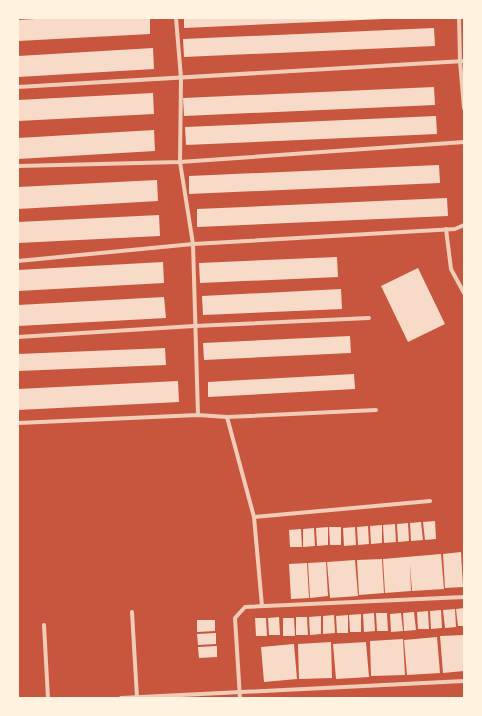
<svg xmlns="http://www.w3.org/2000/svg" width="482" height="716" viewBox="0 0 482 716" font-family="'Sofia Sans Condensed',sans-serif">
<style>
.building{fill:#f7dbc8}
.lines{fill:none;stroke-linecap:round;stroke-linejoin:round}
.minor{stroke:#f1ccb7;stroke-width:4}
</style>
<rect width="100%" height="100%" fill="#c8553d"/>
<g class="building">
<path d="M52 18H150V34L18 41V20Z"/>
<path d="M184 18H384V19L184 28Z"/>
<path d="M434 28 435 46 184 57 183 39Z"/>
<path d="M153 48 154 69 18 77V56Z"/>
<path d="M434 87 435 105 184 116 183 98Z"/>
<path d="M153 93 154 114 18 121V100Z"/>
<path d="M436 116 437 134 186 145 185 127Z"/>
<path d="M154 130 155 151 18 159V138Z"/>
<path d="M439 165 440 183 189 194V176Z"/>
<path d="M157 180 158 201 18 209V187Z"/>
<path d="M447 198 448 216 197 227V209Z"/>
<path d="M159 215 160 236 18 243V222Z"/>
<path d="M337 257 338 277 200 283 199 263Z"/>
<path d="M163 262 164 283 18 291V270Z"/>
<path d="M418 268 445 324 408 342 381 286Z"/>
<path d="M341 289 342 309 203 315 202 296Z"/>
<path d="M164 297 166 318 18 326V305Z"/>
<path d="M350 336 351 353 204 360 203 343Z"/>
<path d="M165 348 166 365 18 371V354Z"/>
<path d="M354 374 355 389 208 397V382Z"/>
<path d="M178 381 179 402 18 410V389Z"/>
<path d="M435 521 436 539 425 540 423 522Z"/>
<path d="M421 522 423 540 411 541 410 523Z"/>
<path d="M408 523 409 541 398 542 397 524Z"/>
<path d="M395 524 396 542 384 543 383 525Z"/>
<path d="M382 525V543L371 544 370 526Z"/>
<path d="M368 526 369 544 358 545 357 527Z"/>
<path d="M328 527V545L317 546 316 528Z"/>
<path d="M329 527H341V545H330Z"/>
<path d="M355 527 356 545 344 546 343 528Z"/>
<path d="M314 528 315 546 303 547V529Z"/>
<path d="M301 529 302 547H290L289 530Z"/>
<path d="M461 552 463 587 445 588 443 554Z"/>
<path d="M441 554 444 589 412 591 410 564 411 591 385 593 383 559Z"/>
<path d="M382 559 384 593 359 595 357 560Z"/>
<path d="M355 560 358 596 330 598 327 562Z"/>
<path d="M326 562 328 596 310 598 308 563Z"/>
<path d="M307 563 309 598 291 599 289 564Z"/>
<path d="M464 608V626H458L456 609Z"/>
<path d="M455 609 456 627 445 628 443 610Z"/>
<path d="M441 610 442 628 431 629 430 611Z"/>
<path d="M428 611 429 629H418L417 612Z"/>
<path d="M414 612 416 630 404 631 403 613Z"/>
<path d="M374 613 375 631 364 632 363 614Z"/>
<path d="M376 613H387L388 631H377Z"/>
<path d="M401 613 403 631 391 632 390 614Z"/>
<path d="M361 614V632H350L349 615Z"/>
<path d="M334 615 335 633 323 634V616Z"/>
<path d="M348 615V633H337L336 616Z"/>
<path d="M321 616V634L310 635 309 617Z"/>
<path d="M279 617 280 635H269L268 618Z"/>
<path d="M296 617H307L308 635H296Z"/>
<path d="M255 618H266L267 636H256Z"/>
<path d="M283 618H294L295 636H283Z"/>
<path d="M197 620H215V631L197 632Z"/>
<path d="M216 633V644L198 645 197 634Z"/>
<path d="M464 635V671L443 673 440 636Z"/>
<path d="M437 637 440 673 407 675 404 640Z"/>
<path d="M403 639 405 675 371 676 370 641Z"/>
<path d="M331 642 332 678 299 679 298 644Z"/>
<path d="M366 642 369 677 336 679 333 644Z"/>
<path d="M294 644 297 679 264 682 261 647Z"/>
<path d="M217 646V657L199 658 198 647Z"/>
</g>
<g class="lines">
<g class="minor">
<path d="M176 18 181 78 180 162 193 244 198 415"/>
<path d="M459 18 460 61 464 108"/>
<path d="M18 87 464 61"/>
<path d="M18 166 180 162 464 142"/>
<path d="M446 229 451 269 464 293"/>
<path d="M18 261 193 244 455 229 464 225"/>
<path d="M18 337 194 326 369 318"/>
<path d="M227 417 254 517 262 606"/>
<path d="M18 423 198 415 227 417 376 410"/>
<path d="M254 517 430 501"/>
<path d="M132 612 137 697"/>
<path d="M44 625 48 698"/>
<path d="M121 698 464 681"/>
<path d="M240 698 235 618 245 607 464 597"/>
</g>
</g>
<rect width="482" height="716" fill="none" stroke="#fff3e0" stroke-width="38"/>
</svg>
